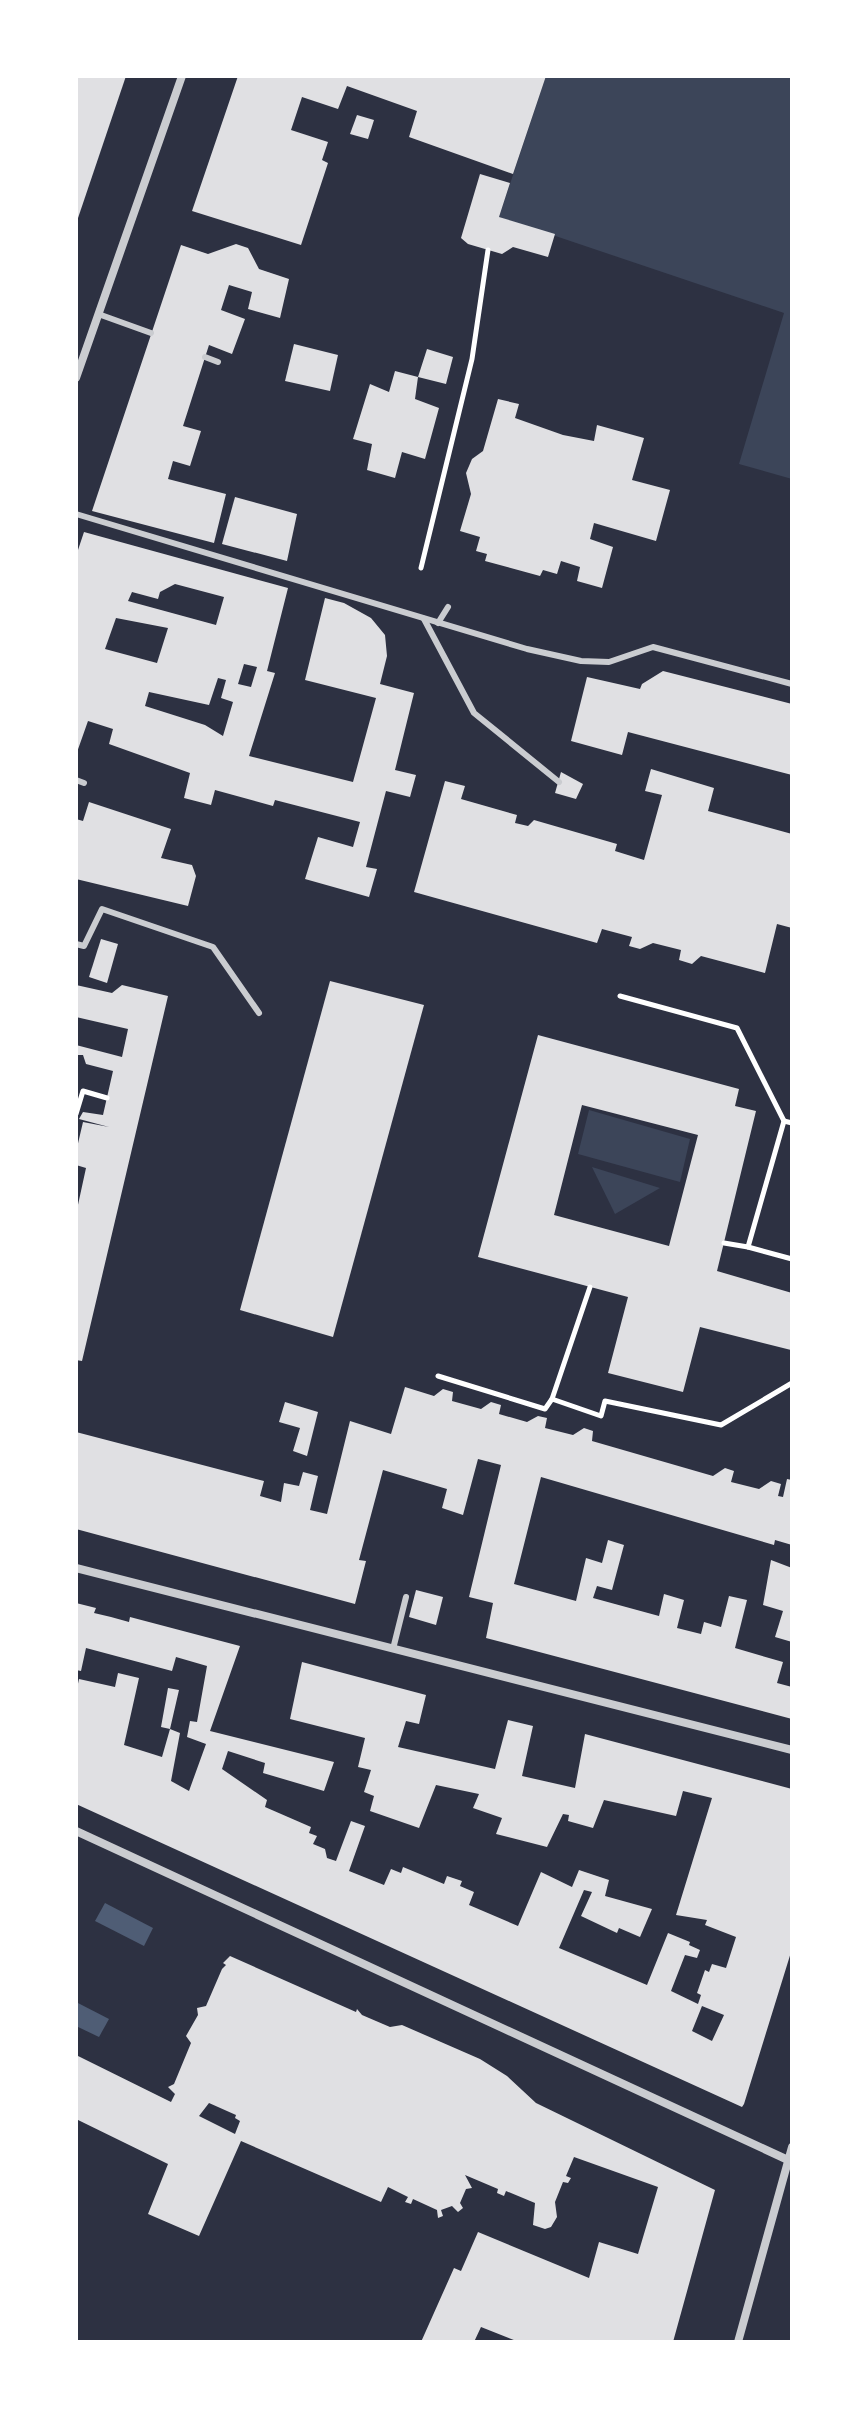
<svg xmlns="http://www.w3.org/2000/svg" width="868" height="2418" viewBox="0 0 868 2418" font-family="Jost,sans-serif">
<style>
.green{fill:#3c4559}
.water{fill:#4f5d75}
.building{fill:#e0e0e3;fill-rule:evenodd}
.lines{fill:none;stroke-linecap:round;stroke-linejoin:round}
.path{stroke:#fff;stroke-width:5}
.service{stroke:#caccd0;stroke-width:6}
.minor{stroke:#caccd0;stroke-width:8}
</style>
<rect width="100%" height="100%" fill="#2d3142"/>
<g class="green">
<path d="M546 76H792V479L739 464 784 313 499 217Z"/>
<path d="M589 1110 690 1139 680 1182 578 1154Z"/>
<path d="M592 1167 660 1188 615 1214Z"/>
</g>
<g class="water">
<path d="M105 1903 153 1928 144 1946 95 1921Z"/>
<path d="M76 2002 109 2019 99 2037 76 2026Z"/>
</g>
<g class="building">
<path d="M76 76H126L77 221H76Z"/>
<path d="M238 76H546L513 174 409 137 417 111 347 86 338 109 302 97 291 130 328 142 322 160 328 163 301 245 192 211Z"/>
<path d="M357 115 374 120 368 139 350 134Z"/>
<path d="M480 174 510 183 499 217 555 234 548 257 513 247 502 254 468 244 461 238Z"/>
<path d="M236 244 248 248 259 269 289 279 280 318 248 309 252 292 229 285 221 310 245 319 232 354 209 345 183 426 201 431 190 466 173 461 168 479 226 494 214 543 92 511 181 245 208 254Z"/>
<path d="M294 344 338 355 330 391 285 381Z"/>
<path d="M427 349 453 357 446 384 418 377 415 399 439 408 425 459 402 452 395 478 367 470 372 444 353 439 370 384 389 392 395 371 418 377Z"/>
<path d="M498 399 519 404 515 418 563 435 594 441 597 425 644 438 632 480 670 490 656 541 594 523 590 539 613 547 602 588 577 581 580 567 561 561 557 574 543 570 540 576 485 561 487 554 476 551 480 537 460 531 471 494 466 473 472 459 483 451Z"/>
<path d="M235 497 297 514 287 561 222 544Z"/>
<path d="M84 532 288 588 267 671 275 673 249 756 353 782 376 698 305 680 325 598 344 603 371 618 385 635 387 656 380 684 414 693 395 770 416 775 410 797 386 791 366 867 377 869 369 897 305 879 318 837 353 847 360 822 275 800 273 806 215 790 211 805 184 798 190 773 109 744 113 729 88 721 76 755V556ZM175 584 224 597 216 625 128 601 132 592 158 599 160 592ZM116 618 168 628 157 663 105 649ZM244 664 257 667 251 687 238 684ZM218 678 226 680 221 698 233 702 223 736 205 725 145 706 149 692 209 705Z"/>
<path d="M663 671 792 704V775L628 732 622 755 571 741 587 677 640 689 642 684Z"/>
<path d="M651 769 714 788 708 811 792 834V928L777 924 765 973 701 956 692 964 679 960 681 950 653 943 640 949 629 946 632 937 602 929 597 943 414 892 445 781 465 786 461 799 517 815 515 823 528 826 534 820 617 844 615 851 644 860 662 795 645 791Z"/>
<path d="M561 772 583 784 576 799 555 793Z"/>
<path d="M89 802 171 829 161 858 192 865 196 876 188 906 76 879V819L83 821Z"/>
<path d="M101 939 118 944 107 983 89 977Z"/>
<path d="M330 981 424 1005 333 1337 240 1310Z"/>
<path d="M76 985 112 993 122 985 168 996 82 1361 76 1360V1214L86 1168 76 1165V1152L83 1122 109 1127 79 1119 83 1112 103 1115 113 1071 86 1064 83 1055H76V1045L122 1057 128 1029 76 1017Z"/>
<path d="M538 1035 739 1089 735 1106 756 1111 717 1271 792 1293 791 1350 700 1327 683 1392 608 1373 628 1297 478 1257ZM582 1105 698 1135 669 1246 554 1215Z"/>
<path d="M405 1387 434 1396 443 1389 453 1392 452 1401 481 1409 491 1402 501 1405 499 1414 527 1422 538 1416 547 1418 545 1428 573 1435 584 1428 593 1431 592 1441 713 1476 725 1468 734 1471 731 1482 759 1489 771 1481 781 1484 778 1496 783 1497 787 1479 792 1480V1545L775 1540 774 1545 541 1477 514 1584 576 1601 586 1558 602 1563 608 1540 624 1545 612 1590 597 1586 593 1598 659 1616 664 1594 684 1600 677 1628 701 1634 704 1622 721 1627 729 1596 747 1600 735 1648 783 1662 777 1683 792 1687V1719L486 1638 493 1603 469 1597 501 1465 478 1459 463 1515 442 1508 447 1489 383 1470 359 1560 366 1561 355 1604 76 1529V1432L264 1481 260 1496 281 1502 284 1483 299 1486 303 1472 318 1476 310 1510 327 1514 350 1421 391 1434Z"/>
<path d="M285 1402 318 1412 307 1456 293 1451 300 1428 279 1422Z"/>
<path d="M771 1560 792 1568V1642L775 1637 783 1611 763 1605Z"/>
<path d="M416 1590 443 1597 436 1625 409 1617Z"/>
<path d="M76 1603 96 1608 94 1613 111 1617 129 1622 130 1617 240 1646 210 1731 334 1762 324 1791 263 1773 265 1763 228 1751 222 1769 267 1800 265 1807 311 1827 309 1833 317 1836 313 1844 325 1849 327 1858 336 1861 351 1821 365 1826 349 1871 384 1885 391 1869 401 1873 403 1867 444 1884 447 1876 462 1881 460 1886 474 1892 469 1905 518 1926 541 1872 572 1887 579 1870 609 1880 605 1896 652 1909 640 1937 619 1928 617 1933 581 1916 592 1892 584 1890 559 1948 647 1985 668 1933 690 1942 689 1945 700 1950 697 1958 685 1955 671 1991 698 2004 701 1995 697 1993 705 1970 709 1972 712 1964 726 1968 736 1937 705 1925 707 1920 676 1915 712 1798 683 1791 676 1816 604 1800 593 1828 568 1821 569 1815 563 1814 547 1847 496 1834 502 1818 473 1808 479 1794 436 1785 419 1828 370 1811 374 1796 364 1792 371 1770 358 1767 365 1738 290 1719 302 1662 426 1695 419 1724 406 1721 398 1747 495 1769 508 1720 533 1726 522 1776 575 1788 585 1734 792 1789V1949L744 2104 742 2107 76 1804V1693L79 1679 115 1687 118 1673 139 1678 124 1745 162 1757 170 1729 161 1727 168 1688 179 1690 170 1729 180 1733 171 1781 189 1791 206 1744 187 1737 190 1721 197 1722 207 1666 176 1657 172 1671 86 1648 81 1671 76 1670ZM702 2006 724 2015 712 2041 692 2031Z"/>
<path d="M230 1956 356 2012 357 2009 362 2015 390 2027 402 2025 480 2059 507 2076 536 2103 715 2190 673 2342H519L481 2327 474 2342H421L454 2268 461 2271 478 2232 589 2278 599 2242 638 2254 658 2187 574 2157 566 2176 571 2178 568 2183 563 2182 555 2202 557 2217 551 2227 545 2229 533 2225 535 2203 506 2191 504 2196 497 2193 498 2189 465 2175 472 2188 466 2189 460 2203 463 2208 458 2212 452 2206 441 2210 443 2216 438 2218 437 2210 413 2199 411 2204 405 2202 408 2197 388 2187 381 2202 241 2141 199 2236 148 2214 168 2164 76 2119V2055L171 2102 175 2094 168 2087 174 2084 191 2043 186 2036 198 2015 197 2008 206 2006 222 1969 226 1965 223 1963ZM209 2103 236 2115 235 2118 240 2121 235 2134 199 2116Z"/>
</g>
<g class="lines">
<g class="path">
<path d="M421 568 472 359 488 250"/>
<path d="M620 996 737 1028 784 1121 748 1247 792 1259"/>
<path d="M76 1114 83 1091 107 1098"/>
<path d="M784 1121 792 1123"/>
<path d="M724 1243 748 1247"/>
<path d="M438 1376 545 1409 552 1399 601 1416 605 1401 721 1425 792 1383"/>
<path d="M552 1399 590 1287"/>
</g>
<g class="service">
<path d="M101 315 151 333"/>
<path d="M205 357 218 362"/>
<path d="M76 514 527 649 581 661 609 662 653 647 792 684"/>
<path d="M424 619 474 713 559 782"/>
<path d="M438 623 448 607"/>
<path d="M76 780 84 783"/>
<path d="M76 944 84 946 102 909 213 947 259 1013"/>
<path d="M393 1649 406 1597"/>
</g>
<g class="minor">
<path d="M76 378 182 76"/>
<path d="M76 1568 792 1750"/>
<path d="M76 1831 788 2160"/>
<path d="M738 2342 792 2147"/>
</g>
</g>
<rect width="868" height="2418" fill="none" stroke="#ffffff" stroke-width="156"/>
</svg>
